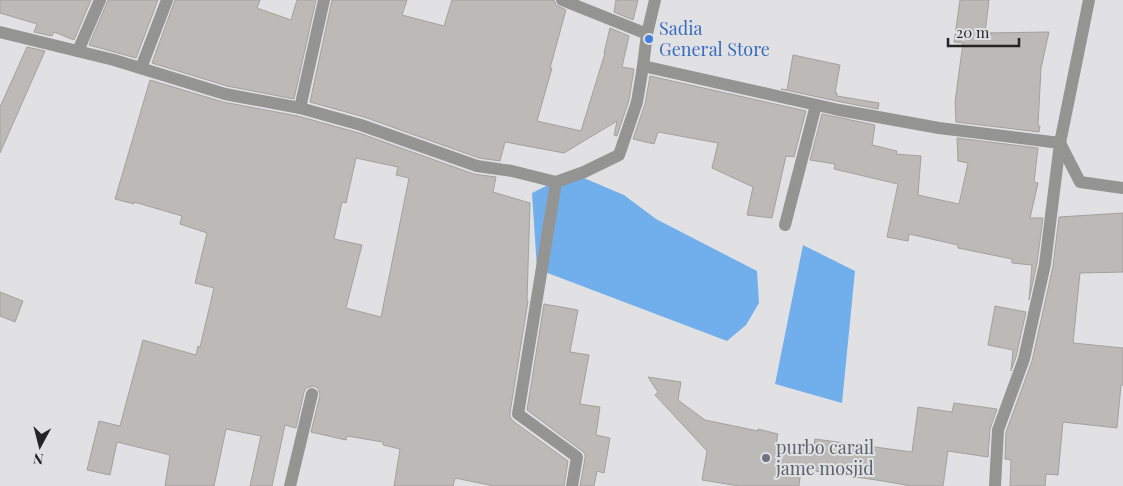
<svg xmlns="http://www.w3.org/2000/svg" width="1123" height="486" viewBox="0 0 1123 486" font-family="'Playfair Display',serif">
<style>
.water{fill:#71afec}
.building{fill:#bbbab7;stroke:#a2a19e;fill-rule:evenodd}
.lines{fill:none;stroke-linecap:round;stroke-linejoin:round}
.minor{stroke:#949492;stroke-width:12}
.shop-dot{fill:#3f7fe0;stroke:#e1e1e4;stroke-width:2}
.worship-dot{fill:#6b7280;stroke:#e1e1e4;stroke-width:2}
.labels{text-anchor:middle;stroke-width:4;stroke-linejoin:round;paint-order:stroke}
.shop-label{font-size:18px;fill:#366cbe;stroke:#e1e1e4;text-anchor:start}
.worship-label{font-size:18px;fill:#5b616d;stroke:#e1e1e4;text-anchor:start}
</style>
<rect width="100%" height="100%" fill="#e1e1e4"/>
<g class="water">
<path d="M572 173 624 195 656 219 757 271 759 303 746 325 727 341 537 269 532 193Z"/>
<path d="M803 245 855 271 842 403 775 384Z"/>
</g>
<g class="building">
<path d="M0 0H91L74 40 54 32 52 36 34 32 37 24 0 13Z"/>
<path d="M108 0H158L136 58 89 45Z"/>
<path d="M175 0H260L257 8 291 20 297 0H316L294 99 227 86 152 63Z"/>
<path d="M332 0H407L402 15 444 26 452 0H554L556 5 566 10 550 68H552L537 121 581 131 605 53H604L610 28 629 36 622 67 634 69 629 100 617 136 614 135 617 121 564 153 505 142 500 161 479 158 364 117 310 102Z"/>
<path d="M616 0H638L633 20 614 12Z"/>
<path d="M960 0H989L985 33 1049 32 1041 68 1038 126H1040L1039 132 956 122 955 102 963 43 954 42Z"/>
<path d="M27 47 45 51 0 153V107Z"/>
<path d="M793 55 840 65 835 93H837V96L879 103 878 109 841 102 781 89 787 90Z"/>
<path d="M650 76 806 111 794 157 786 156 772 218 747 215 753 187 712 168 718 143 658 132 654 144 633 139 645 104Z"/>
<path d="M150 80 223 102 298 116 359 133 474 174 496 177 493 192 530 203 527 300 528 301 510 413V417L513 421 568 461 564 486H494L455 478 453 486H394L400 449 383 445V442L347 436 346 440 311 432 320 395 318 388 313 386 306 388 304 392 296 428 285 425 272 486H250L261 436 226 429 214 486H165L170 455 117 442 110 475 87 470 99 421 120 426 143 340 196 355 198 346 200 347 214 288 195 283 207 233 180 224 182 216 134 202V204L115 199ZM356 158 398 167 396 175 409 178 381 317 346 308 362 245 334 239 342 202 346 203Z"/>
<path d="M822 114 875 125 872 145 897 151 896 154 921 156 918 195 959 204 968 163 958 161 957 138 1038 148 1034 182 1038 183 1030 218H1043L1037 263 1029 300 1032 265 1012 263V259L958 248V245L909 234 908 241 887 237 898 184 834 169 835 164 810 160Z"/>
<path d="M1123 213V272L1080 273 1073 343 1123 348V385H1121L1117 428 1063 422 1058 475 1046 474 1045 486H1010L1011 460 1005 459 1006 432 1032 361 1053 266 1059 217Z"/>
<path d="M0 292 23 301 15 322 0 316Z"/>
<path d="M544 304 578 310 570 352 589 355 580 404 600 407 596 435 610 438 604 473 597 471 594 486H580L585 458V454L582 451 527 410Z"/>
<path d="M995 306 1026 312 1016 357 1011 371 1013 350 988 345Z"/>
<path d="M648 377 681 382 678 400 705 420 758 431V429L778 434 776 444 813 450 815 439 912 452 918 407 952 412 954 403 997 409 990 429 988 457 948 451 943 486H911L883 481 801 469 799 486H739L702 480 707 451 655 395 658 392Z"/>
</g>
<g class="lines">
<g class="minor">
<path d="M562 0 647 34"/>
<path d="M0 32 114 60 225 94 300 108 361 125 477 166 512 171 556 182 584 172 619 155 637 102 643 66 647 34 655 0"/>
<path d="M78 51 100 0"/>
<path d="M643 66 839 110 939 128 1060 143 1089 0"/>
<path d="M141 68 167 0"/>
<path d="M300 108 324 0"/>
<path d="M556 182 518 414 577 457 572 486"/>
<path d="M785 225 816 105"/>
<path d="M290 486 312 394"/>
<path d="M995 486 998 430 1024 359 1045 264 1060 143 1080 182 1123 188"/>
</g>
</g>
<circle class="shop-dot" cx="649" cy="39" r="5"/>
<circle class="worship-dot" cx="766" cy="458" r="5"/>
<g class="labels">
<g class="shop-label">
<text x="659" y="35">Sadia<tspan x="659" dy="21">General Store</tspan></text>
</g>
<g class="worship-label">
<text x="776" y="454">purbo carail<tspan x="776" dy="21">jame mosjid</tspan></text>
</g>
</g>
<g transform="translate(40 446) rotate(187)" stroke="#e1e1e4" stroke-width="4" paint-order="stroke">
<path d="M0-4L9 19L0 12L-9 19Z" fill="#242425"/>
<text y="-8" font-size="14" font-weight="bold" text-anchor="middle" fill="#242425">N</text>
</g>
<path d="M948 38v8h71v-8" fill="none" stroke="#242425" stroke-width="2.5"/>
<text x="956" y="38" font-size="15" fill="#242425" stroke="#e1e1e4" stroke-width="4" paint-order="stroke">20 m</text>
</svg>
